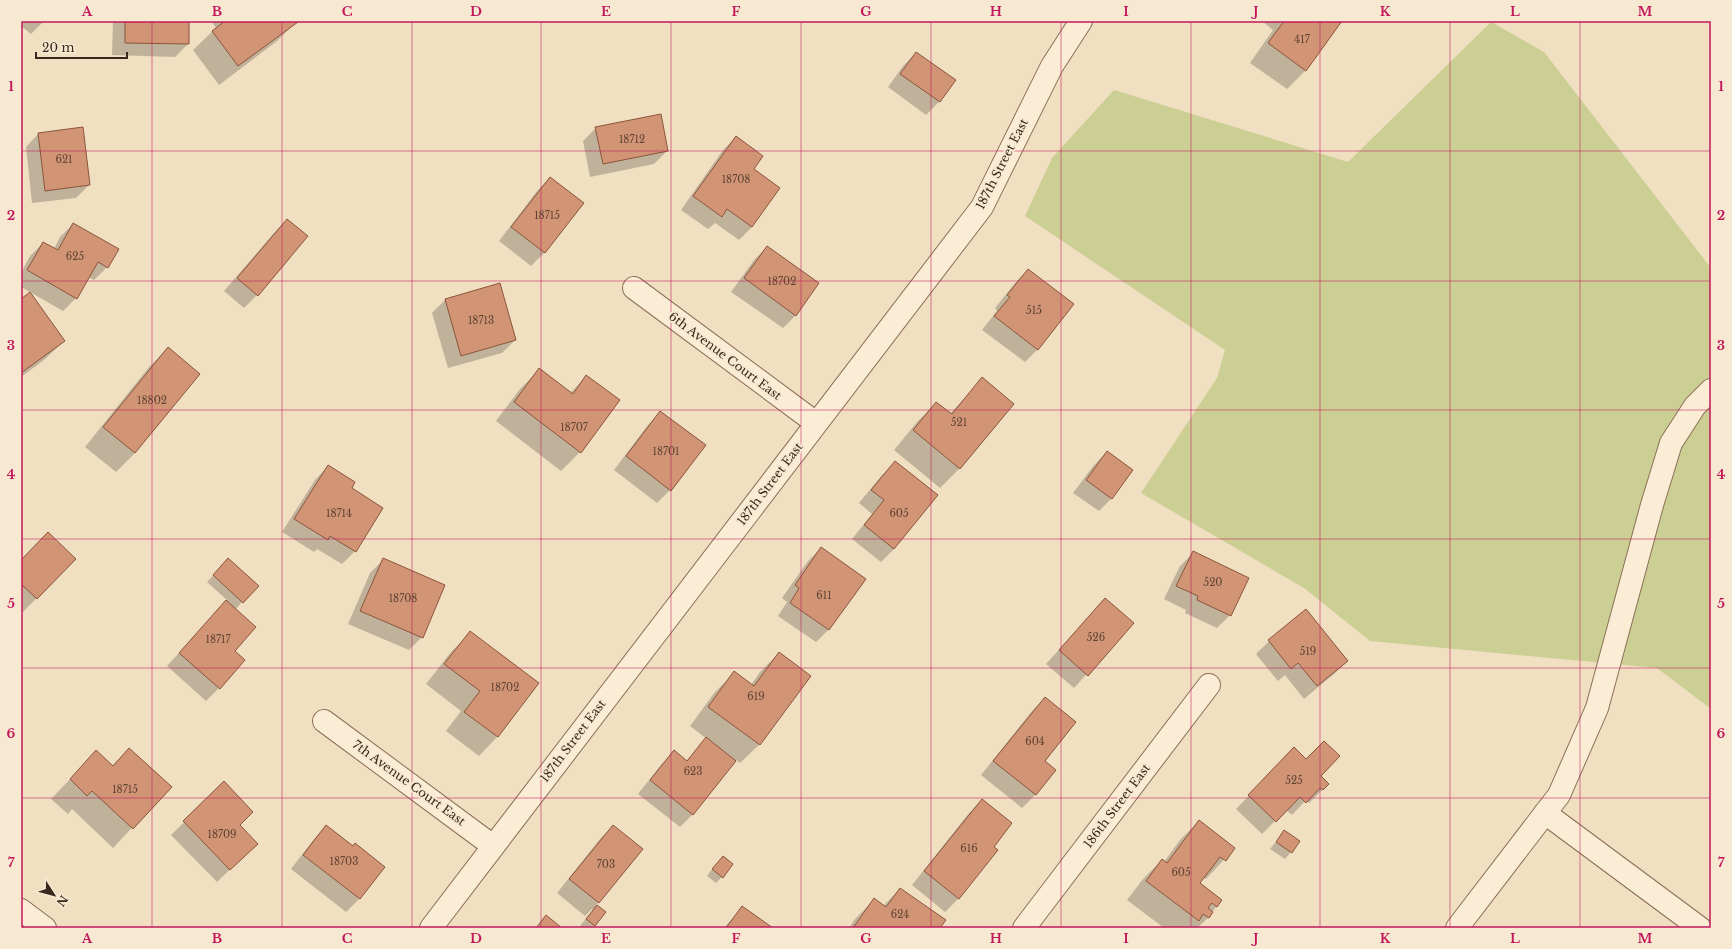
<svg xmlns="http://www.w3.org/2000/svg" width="1732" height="949" viewBox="0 0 1732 949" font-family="'Libre Baskerville',serif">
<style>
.green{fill:#cccf94}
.shadow{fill:#0003}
.building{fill:#d19475;stroke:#8b553c}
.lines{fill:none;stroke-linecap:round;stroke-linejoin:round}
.minor-casing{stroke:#8b6f57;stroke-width:24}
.tertiary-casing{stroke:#8b6f57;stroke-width:24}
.minor{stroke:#fbecd5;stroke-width:22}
.tertiary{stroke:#fbecd5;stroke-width:22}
.grid{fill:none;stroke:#c2185b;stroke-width:1;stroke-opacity:0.55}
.labels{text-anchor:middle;stroke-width:4;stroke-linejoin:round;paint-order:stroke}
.number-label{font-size:10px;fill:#5f4333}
.street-label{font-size:12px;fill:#39281d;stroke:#f7e9d1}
.neatline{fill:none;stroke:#c2185b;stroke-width:1.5}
.grid-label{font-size:13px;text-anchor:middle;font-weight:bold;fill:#c2185b}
</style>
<rect width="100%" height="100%" fill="#f0dfc1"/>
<path class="green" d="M1491 22 1544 52 1711 268V709L1657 668 1370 641 1304 588 1141 493 1217 378 1225 350 1025 216 1052 158 1114 90 1348 162Z"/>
<g class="shadow">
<path d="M21 21H44L31 34 21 26Z"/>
<path d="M113 21H188V44L175 57 112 55Z"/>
<path d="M211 21H296V22L277 41 219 85 193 50 216 28Z"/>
<path d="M1262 21H1341L1306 70 1287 89 1250 63 1273 30Z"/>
<path d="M916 53 939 102 926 115 888 87 903 66Z"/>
<path d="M596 128 667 151 654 164 590 177 583 141Z"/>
<path d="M39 133 89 185 76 198 32 203 26 147Z"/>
<path d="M736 137 752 169V227L739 240 715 223 708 229 681 210 723 150Z"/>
<path d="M550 178 582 203 544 253 531 266 499 241 537 191Z"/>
<path d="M287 220 257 295 244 308 224 291 274 233Z"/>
<path d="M73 224 107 267 94 280 88 277 76 298 63 311 21 287V273L30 256 43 243 54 249 60 237Z"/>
<path d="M767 247 796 315 783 328 731 292 754 260Z"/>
<path d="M1028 270 1038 349 1025 362 982 330 997 311 995 308 1015 283Z"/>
<path d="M21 300 64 341 44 360 21 377Z"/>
<path d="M445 300 515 340 502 353 448 368 432 313Z"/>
<path d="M168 348 135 453 116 472 85 447 149 367Z"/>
<path d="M539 370 570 393 587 376 580 452 561 471 496 421 520 389Z"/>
<path d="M982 379 1012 404 959 469 940 488 894 450 917 422 936 403 950 414Z"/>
<path d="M661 412 670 490 657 503 614 470 648 425Z"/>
<path d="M1107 452 1112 498 1099 511 1073 493 1094 465Z"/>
<path d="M895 462 937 495 894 549 881 562 852 539 872 514 859 503 882 475Z"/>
<path d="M328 466 350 489 355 551 342 564 317 549 314 552 282 532 315 480Z"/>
<path d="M821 548 829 629 816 642 778 616 787 602 782 598 808 561Z"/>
<path d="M1193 553 1230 615 1217 628 1185 613 1186 610 1164 599 1180 566Z"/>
<path d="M75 559 23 612 21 610V561Z"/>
<path d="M383 560 422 637 409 650 348 624 370 573Z"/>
<path d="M222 566 242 602 235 610 234 651 219 688 206 701 167 666 227 600 207 582Z"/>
<path d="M1105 599 1132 624 1074 688 1046 664Z"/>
<path d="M1305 610 1347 661 1334 674 1304 699 1285 675 1278 681 1256 654 1269 641Z"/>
<path d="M470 633 498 736 479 756 446 731 461 711 426 684 451 652Z"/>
<path d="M779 653 760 744 740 763 736 760 693 814 680 827 638 794 661 765 674 752 686 761 707 739 690 726 715 692 734 673 751 685 760 672Z"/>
<path d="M1045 698 1043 761 1055 770 1035 795 1022 808 981 775 1032 711Z"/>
<path d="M129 749 170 787 113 848 72 809 68 814 51 799 96 752 112 766Z"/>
<path d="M1281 762 1319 776 1328 784 1309 803 1306 800 1292 815 1286 810 1262 834 1236 809Z"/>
<path d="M224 783 239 825 243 857 217 882 171 835Z"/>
<path d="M982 800 992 847 996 850 958 899 945 912 912 885 969 813Z"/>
<path d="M1199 821 1234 849 1206 879 1203 878 1199 884 1221 900 1208 918 1197 928H1164L1127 900 1143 879 1162 860 1164 862 1180 840Z"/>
<path d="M327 826 353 847 384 867 359 899 346 912 291 869 314 839Z"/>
<path d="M613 826 642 849 596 905 605 912 592 928H583L580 926 593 910 592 909 585 916 557 893 600 839Z"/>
<path d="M1284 832 1291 852 1285 859 1270 849Z"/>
<path d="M716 864 722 877 716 883 707 876Z"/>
<path d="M900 889 939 928H849L855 919 874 900 883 906Z"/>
<path d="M742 907 772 928H724Z"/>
</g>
<g class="building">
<path d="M125 21H189V44L125 43Z"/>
<path d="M225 21H297L298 22 238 66 212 31Z"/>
<path d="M1284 21H1342L1306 71 1268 43Z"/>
<path d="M916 52 956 80 940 102 900 74Z"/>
<path d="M661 114 668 151 603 164 595 127Z"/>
<path d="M83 127 90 185 45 191 38 133Z"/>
<path d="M736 136 763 156 754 169 780 188 752 227 727 209 722 217 693 196Z"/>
<path d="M550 177 584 203 545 253 511 227Z"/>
<path d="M287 219 308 236 258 296 237 278Z"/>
<path d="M73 223 119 249 108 268 98 262 77 299 27 270 43 242 58 250Z"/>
<path d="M767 246 819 283 796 316 744 278Z"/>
<path d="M1028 269 1074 304 1038 350 994 316 1010 297 1007 295Z"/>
<path d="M500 283 516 340 461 356 445 299Z"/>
<path d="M30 292 65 341 21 373V299Z"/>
<path d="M168 347 200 374 135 453 103 427Z"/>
<path d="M539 368 573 394 586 375 620 400 581 453 514 402Z"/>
<path d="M982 377 1014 404 960 469 913 430 936 402 952 414Z"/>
<path d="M660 411 706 445 671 491 626 456Z"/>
<path d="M1107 451 1133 470 1112 499 1086 480Z"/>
<path d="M895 461 938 495 894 549 864 525 884 500 871 490Z"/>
<path d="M328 465 355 482 352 488 383 508 356 552 330 536 328 540 294 519Z"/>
<path d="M48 532 76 559 37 599 21 584V560Z"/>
<path d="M821 547 866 579 829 630 790 603 799 588 795 585Z"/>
<path d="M1193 551 1249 578 1231 616 1197 600 1198 596 1176 586Z"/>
<path d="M228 558 259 586 243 603 213 575Z"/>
<path d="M383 558 445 585 423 638 360 611Z"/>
<path d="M1105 598 1134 623 1088 676 1059 650Z"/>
<path d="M226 600 256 627 235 651 245 660 220 689 179 653Z"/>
<path d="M1306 609 1348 661 1317 686 1298 663 1291 669 1268 640Z"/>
<path d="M470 631 539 683 498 737 464 712 480 691 444 664Z"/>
<path d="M779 652 811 676 760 745 708 707 734 671 754 686Z"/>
<path d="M1045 697 1076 722 1045 761 1056 770 1036 795 993 761Z"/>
<path d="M706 737 736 761 693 815 650 780 674 750 687 761Z"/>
<path d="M1324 741 1340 756 1321 776 1329 784 1323 790 1320 788 1306 803 1300 797 1276 822 1248 795 1294 747 1306 759Z"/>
<path d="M129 748 172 787 133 829 92 791 87 796 70 779 96 750 113 766Z"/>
<path d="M224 781 253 812 240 825 258 844 230 870 183 821Z"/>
<path d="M982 799 1012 823 994 847 998 850 959 899 924 871Z"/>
<path d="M1199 820 1235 848 1226 861 1220 857 1200 883 1222 900 1217 907 1212 903 1208 908 1213 912 1209 918 1203 914 1199 921 1146 881 1162 859 1167 863Z"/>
<path d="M326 825 353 846 355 843 385 867 360 899 303 855Z"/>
<path d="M613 825 643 849 599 903 569 879Z"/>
<path d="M1284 830 1300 841 1292 853 1276 842Z"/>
<path d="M723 856 733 864 723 878 712 869Z"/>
<path d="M900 888 946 920 940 928H853L874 898 886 907Z"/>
<path d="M597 905 606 912 595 926 586 919Z"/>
<path d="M742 906 773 928H726Z"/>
<path d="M546 915 562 928H536Z"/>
</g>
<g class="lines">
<g class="minor-casing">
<g id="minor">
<path d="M634 288 816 423"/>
<path d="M324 721 493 846"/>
<path d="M1545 813 1700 928"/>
<path d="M431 928 982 207 1052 66 1081 21"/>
<path d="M1024 928 1209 685"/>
<path d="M1457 928 1559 795 1597 708 1652 505 1671 443 1695 406 1711 390"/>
</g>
</g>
<g class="tertiary-casing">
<path id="tertiary" d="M21 910 45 928"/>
</g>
<use href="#minor" class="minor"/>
<use href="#tertiary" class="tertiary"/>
</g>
<path class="grid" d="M152 21V928M282 21V928M412 21V928M541 21V928M671 21V928M801 21V928M931 21V928M1061 21V928M1191 21V928M1320 21V928M1450 21V928M1580 21V928M21 151H1711M21 281H1711M21 410H1711M21 539H1711M21 668H1711M21 798H1711"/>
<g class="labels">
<g class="number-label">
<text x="1302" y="43">417</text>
<text x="632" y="143">18712</text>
<text x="64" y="163">621</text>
<text x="736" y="183">18708</text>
<text x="547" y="219">18715</text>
<text x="75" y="260">625</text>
<text x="782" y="285">18702</text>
<text x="1034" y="314">515</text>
<text x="481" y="324">18713</text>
<text x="152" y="404">18802</text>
<text x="959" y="426">521</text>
<text x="574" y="431">18707</text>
<text x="666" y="455">18701</text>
<text x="339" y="517">18714</text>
<text x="899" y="517">605</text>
<text x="1213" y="586">520</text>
<text x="824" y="599">611</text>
<text x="403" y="602">18708</text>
<text x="1096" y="641">526</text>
<text x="218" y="643">18717</text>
<text x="1308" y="655">519</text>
<text x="505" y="691">18702</text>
<text x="756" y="700">619</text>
<text x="1035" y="745">604</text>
<text x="693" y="775">623</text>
<text x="1294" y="784">525</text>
<text x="125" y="793">18715</text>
<text x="222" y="838">18709</text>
<text x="969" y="852">616</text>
<text x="344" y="865">18703</text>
<text x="606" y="868">703</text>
<text x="1181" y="876">605</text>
<text x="900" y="918">624</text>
</g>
<g class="street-label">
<text transform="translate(1002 164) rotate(-63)" y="4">187th Street East</text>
<text transform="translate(725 356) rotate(37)" y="4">6th Avenue Court East</text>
<text transform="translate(770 484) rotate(-53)" y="4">187th Street East</text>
<text transform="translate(573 741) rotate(-53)" y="4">187th Street East</text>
<text transform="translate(409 783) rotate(36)" y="4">7th Avenue Court East</text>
<text transform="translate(1117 806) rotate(-53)" y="4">186th Street East</text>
</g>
</g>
<rect width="1732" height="949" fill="none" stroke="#f7e9d1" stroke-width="44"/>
<g transform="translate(54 895) rotate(126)" stroke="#f7e9d1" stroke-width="3" paint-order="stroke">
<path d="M0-3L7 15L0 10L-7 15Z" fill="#39281d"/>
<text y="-6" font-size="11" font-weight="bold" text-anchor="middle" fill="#39281d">N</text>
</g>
<path d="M36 52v6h91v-6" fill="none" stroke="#39281d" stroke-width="2"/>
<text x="42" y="52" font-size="12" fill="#39281d" stroke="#f7e9d1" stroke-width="3" paint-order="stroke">20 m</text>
<rect x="22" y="22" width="1688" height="905" class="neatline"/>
<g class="grid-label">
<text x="87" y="16">A</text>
<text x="217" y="16">B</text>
<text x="347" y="16">C</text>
<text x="476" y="16">D</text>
<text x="606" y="16">E</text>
<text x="736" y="16">F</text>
<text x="866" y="16">G</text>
<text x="996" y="16">H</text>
<text x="1126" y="16">I</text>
<text x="1256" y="16">J</text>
<text x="1385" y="16">K</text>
<text x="1515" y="16">L</text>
<text x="1645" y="16">M</text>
<text x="11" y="91">1</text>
<text x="1721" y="91">1</text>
<text x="11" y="220">2</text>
<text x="1721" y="220">2</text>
<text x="11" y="350">3</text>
<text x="1721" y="350">3</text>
<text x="11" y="479">4</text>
<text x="1721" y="479">4</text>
<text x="11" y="608">5</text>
<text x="1721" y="608">5</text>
<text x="11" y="738">6</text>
<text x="1721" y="738">6</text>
<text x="11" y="867">7</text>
<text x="1721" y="867">7</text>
<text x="87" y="943">A</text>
<text x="217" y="943">B</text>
<text x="347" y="943">C</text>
<text x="476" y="943">D</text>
<text x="606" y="943">E</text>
<text x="736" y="943">F</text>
<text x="866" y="943">G</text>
<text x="996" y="943">H</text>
<text x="1126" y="943">I</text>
<text x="1256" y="943">J</text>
<text x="1385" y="943">K</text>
<text x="1515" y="943">L</text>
<text x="1645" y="943">M</text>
</g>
</svg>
